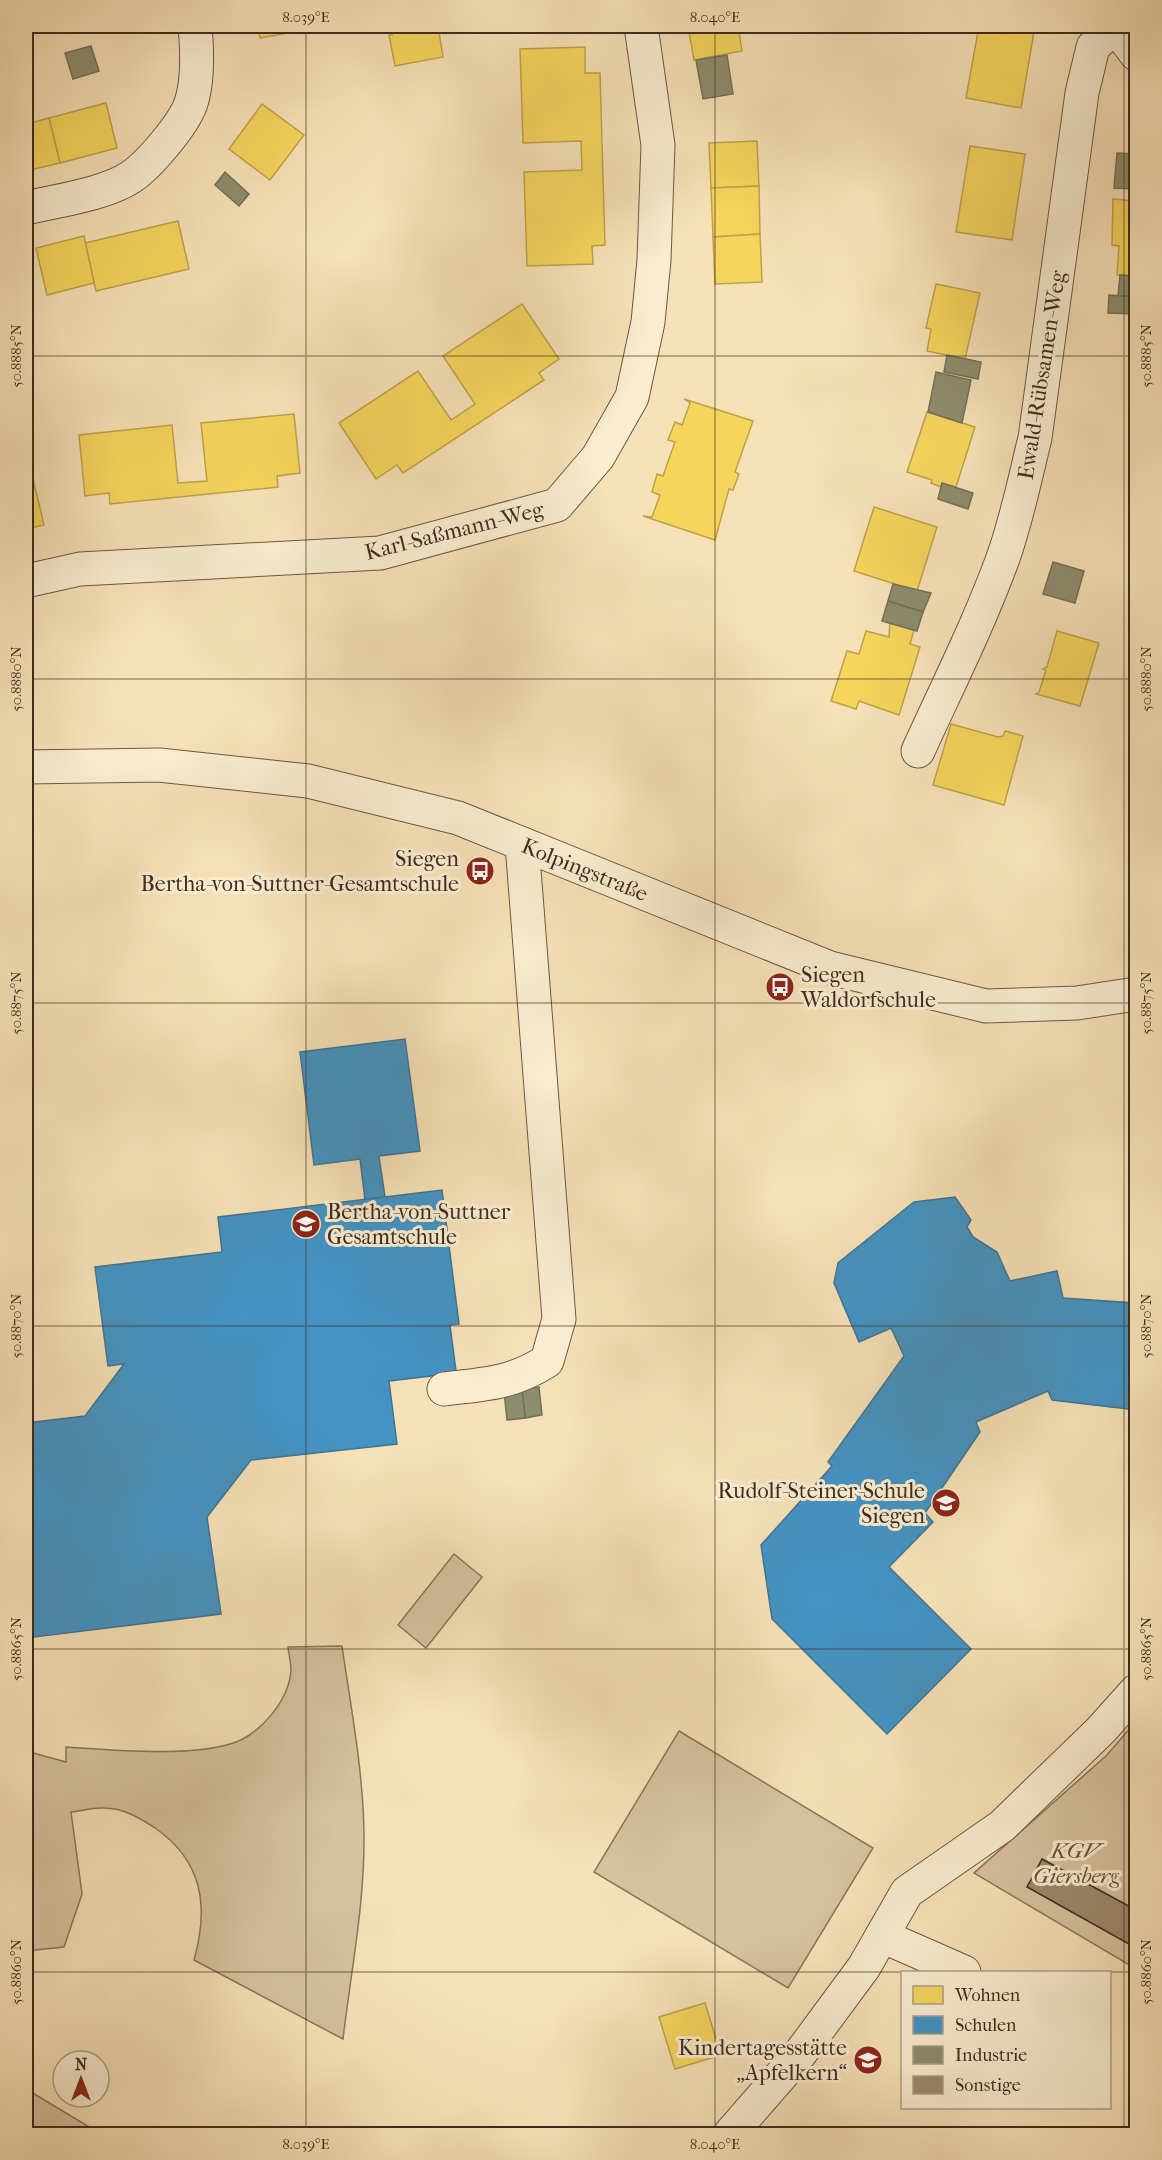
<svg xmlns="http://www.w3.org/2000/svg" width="1162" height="2160" viewBox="0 0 1162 2160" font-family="'IM FELL French Canon',serif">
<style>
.green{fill:#d6c29d;stroke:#89765f;stroke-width:1.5}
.homes{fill:#f6d55c;stroke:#bea24a;stroke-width:1.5}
.schools{fill:#4393c3;stroke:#417492;stroke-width:1.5}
.industry{fill:#8c8c6e;stroke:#746f57;stroke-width:1.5}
.building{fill:#9d896e;stroke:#3c2a21;stroke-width:1.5}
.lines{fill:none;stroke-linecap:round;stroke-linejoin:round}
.minor-casing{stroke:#6a5846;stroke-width:35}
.minor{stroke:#f9ecd0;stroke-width:33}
.ticks{fill:none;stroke:#3c2a21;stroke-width:1.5;stroke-opacity:0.45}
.labels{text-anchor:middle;stroke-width:6;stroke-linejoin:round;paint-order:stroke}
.street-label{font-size:22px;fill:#3c2a21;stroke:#f9ecd0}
.poi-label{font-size:22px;fill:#3c2a21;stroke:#f9ecd0;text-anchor:end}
.park-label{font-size:22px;font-style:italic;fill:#625040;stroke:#f9ecd0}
.neatline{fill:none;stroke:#3c2a21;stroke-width:2}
.ticks-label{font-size:15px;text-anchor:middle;fill:#3c2a21}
</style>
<rect width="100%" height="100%" fill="#f6e1b6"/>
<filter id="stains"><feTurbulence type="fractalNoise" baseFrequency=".00333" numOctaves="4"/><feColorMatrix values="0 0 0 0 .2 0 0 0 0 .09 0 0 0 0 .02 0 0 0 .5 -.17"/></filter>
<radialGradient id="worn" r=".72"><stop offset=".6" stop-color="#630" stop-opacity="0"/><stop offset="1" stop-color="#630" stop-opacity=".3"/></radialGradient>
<g class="green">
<path d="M454 1554 482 1577 426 1648 398 1625Z"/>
<path d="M342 1646C351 1708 363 1770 364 1833 365 1902 351 1971 343 2039L194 1960C209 1907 203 1861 155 1828 140 1818 123 1808 104 1808 94 1807 81 1811 71 1812L82 1894 64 1947 26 1951V1751L66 1762V1747C112 1750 187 1757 230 1744 259 1736 289 1701 291 1670 291 1663 289 1655 288 1647Z"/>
<path d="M1136 1721V1969L974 1873 1107 1755Z"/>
<path d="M679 1731 873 1848 788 1988 594 1872Z"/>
<path d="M26 2089 101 2134H26Z"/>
</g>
<g class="homes">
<path d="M258 26H310L311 29 260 38Z"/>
<path d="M391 26H438L443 57 395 66 389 35H392Z"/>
<path d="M688 26H738L742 51 694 60Z"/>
<path d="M979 26H1035L1021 108 966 98Z"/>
<path d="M585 47V73H600L605 245 592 246 593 264 527 266 524 172 582 170 581 141 523 143 520 49Z"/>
<path d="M106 103 117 148 60 163 49 118Z"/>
<path d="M262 104 304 135 270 180 229 149Z"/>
<path d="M49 118 60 163 26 171V124Z"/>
<path d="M757 141 759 186 711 188 709 143Z"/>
<path d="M970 146 1025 154 1012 240 956 232Z"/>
<path d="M759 186 760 234 713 237 711 188Z"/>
<path d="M1113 199 1136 201V276L1117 275 1119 246 1112 245Z"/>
<path d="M178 221 189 269 96 291 85 243Z"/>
<path d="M760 234 762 282 715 284 713 237Z"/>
<path d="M84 236 94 283 47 295 36 248Z"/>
<path d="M936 284 980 293 965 359 927 351 931 329 926 328Z"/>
<path d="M522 304 559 359 539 373 544 380 403 473 397 465 376 479 339 423 418 371 451 420 475 404 443 356Z"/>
<path d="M1133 314H1136V334L1132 333Z"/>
<path d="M684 399 753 421 735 472 739 474 733 490 729 489 715 540 643 516 652 517 660 495 652 492 657 474 663 476 675 442 668 440 675 422 682 425 690 403Z"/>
<path d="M927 412 975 427 956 487 942 483 941 487 931 483 932 480 907 472Z"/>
<path d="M294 414 300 473 277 476 278 487 110 504 109 493 85 496 79 435 172 425 178 483 207 481 201 423Z"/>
<path d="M30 466 44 525 26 529V467Z"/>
<path d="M874 507 937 527 917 591 854 571Z"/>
<path d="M1136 568V600L1129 598Z"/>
<path d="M890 623 914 630 910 644 920 647 899 715 859 701 856 709 831 701 847 651 859 654 866 631 889 637Z"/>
<path d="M1057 631 1099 643 1080 706 1036 694 1039 692 1046 670 1043 669 1047 667Z"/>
<path d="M951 724 998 737 1003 736 1005 731 1023 736 1004 805 933 785Z"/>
<path d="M705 2003 721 2055 675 2069 659 2017Z"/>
</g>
<g class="schools">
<path d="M405 1039 420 1151 379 1156 385 1197 365 1200 360 1159 314 1165 300 1052Z"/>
<path d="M442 1190 459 1324 450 1325 456 1371 465 1370V1372L389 1381 397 1444 251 1460 207 1517 221 1614 26 1638V1423L85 1416 124 1364 108 1366 95 1267 222 1252 218 1217Z"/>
<path d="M955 1197 971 1220 967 1227 973 1237 997 1252 1010 1281 1057 1271 1063 1298 1136 1303V1410L1052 1400 1048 1391 976 1422 980 1432 925 1513 933 1522 889 1567 971 1649 887 1734 772 1619 761 1545 832 1466 828 1462 904 1356 891 1328 859 1342 834 1283 838 1263 914 1202Z"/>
</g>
<g class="industry">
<path d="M91 46 99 71 73 79 65 53Z"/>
<path d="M727 55 733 94 703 99 696 60Z"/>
<path d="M1117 153 1136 154V189L1114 188Z"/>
<path d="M225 172 249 194 239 206 215 185Z"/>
<path d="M1120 275 1136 276V297L1118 296Z"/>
<path d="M1109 295 1136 297V314L1108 313Z"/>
<path d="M947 355 981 362 978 379 944 372Z"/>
<path d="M936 372 971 380 962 423 928 412Z"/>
<path d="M942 483 973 493 968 509 938 499Z"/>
<path d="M1053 562 1084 571 1075 603 1043 594Z"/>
<path d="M893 584 931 593 923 612 888 601Z"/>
<path d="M888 601 923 612 917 631 882 621Z"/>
<path d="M539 1387 542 1415 525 1418 522 1389Z"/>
<path d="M522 1389 525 1418 507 1420 504 1391Z"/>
</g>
<path class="building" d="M1042 1859 1136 1910V1948L1027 1887Z"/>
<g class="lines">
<g class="minor-casing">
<g id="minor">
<path d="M1115 26 1136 54"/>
<path d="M26 208C55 201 106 194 131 177 149 165 184 124 191 103 198 82 197 48 195 26"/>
<path d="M26 581 80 569 380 553 557 505 598 457 632 397 648 322 654 260 658 145 641 26"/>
<path d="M918 751C947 687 979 624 1003 558 1017 519 1025 478 1035 438L1082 93 1093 47 1115 26"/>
<path d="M26 767 159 765 308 781 458 818 830 968 986 1006 1077 1003 1136 994"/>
<path d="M444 1389C485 1384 511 1384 547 1361L559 1319 522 844"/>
<path d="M882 1936 964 1972"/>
<path d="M730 2134 799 2055 864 1967 907 1892 1002 1826 1101 1730 1136 1691"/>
</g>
</g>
<use href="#minor" class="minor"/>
</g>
<path class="ticks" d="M306 26V2134M715 26V2134M1124 26V2134M26 33H1136M26 356H1136M26 679H1136M26 1003H1136M26 1326H1136M26 1649H1136M26 1972H1136"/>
<defs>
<g id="bus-disc" transform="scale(1.5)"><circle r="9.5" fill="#8f2418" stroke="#f9ecd0"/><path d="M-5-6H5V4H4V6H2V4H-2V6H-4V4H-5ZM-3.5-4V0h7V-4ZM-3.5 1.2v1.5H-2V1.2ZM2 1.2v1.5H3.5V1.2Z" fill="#fff"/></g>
<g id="school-disc" transform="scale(1.5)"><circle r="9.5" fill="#8f2418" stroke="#f9ecd0"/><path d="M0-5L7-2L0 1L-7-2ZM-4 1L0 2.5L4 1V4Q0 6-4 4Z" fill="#fff"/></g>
</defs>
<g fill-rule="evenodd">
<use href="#bus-disc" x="480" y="871"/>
<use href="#bus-disc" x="780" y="987"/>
<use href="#school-disc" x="306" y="1224"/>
<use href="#school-disc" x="946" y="1503"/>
<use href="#school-disc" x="868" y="2060"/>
</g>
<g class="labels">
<g class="street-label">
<text transform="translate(1041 375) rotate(-81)" y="8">Ewald-Rübsamen-Weg</text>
<text transform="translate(454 530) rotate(-14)" y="8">Karl-Saßmann-Weg</text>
<text transform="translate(585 869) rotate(22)" y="8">Kolpingstraße</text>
</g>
<g class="poi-label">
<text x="459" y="866">Siegen<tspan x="459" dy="25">Bertha-von-Suttner-Gesamtschule</tspan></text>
<text x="801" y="982" text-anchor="start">Siegen<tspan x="801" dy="25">Waldorfschule</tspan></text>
<text x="327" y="1219" text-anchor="start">Bertha-von-Suttner<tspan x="327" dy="25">Gesamtschule</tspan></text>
<text x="925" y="1498">Rudolf-Steiner-Schule<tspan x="925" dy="25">Siegen</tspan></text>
<text x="847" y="2055">Kindertagesstätte<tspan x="847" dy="25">„Apfelkern“</tspan></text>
</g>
<g class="park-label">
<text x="1076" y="1858">KGV<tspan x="1076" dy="25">Giersberg</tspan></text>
</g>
</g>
<rect width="1162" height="2160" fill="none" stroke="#f6e1b6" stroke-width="66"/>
<rect x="901" y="1971" width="210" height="138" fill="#f9ecd0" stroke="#ad9e8a" stroke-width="1.5"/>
<rect x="913" y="1986" width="30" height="18" fill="#f6d55c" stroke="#ad9e8a" stroke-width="1.5"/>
<text x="955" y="2001" font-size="18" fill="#3c2a21">Wohnen</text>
<rect x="913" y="2016" width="30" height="18" fill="#4393c3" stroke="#ad9e8a" stroke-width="1.5"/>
<text x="955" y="2031" font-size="18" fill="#3c2a21">Schulen</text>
<rect x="913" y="2046" width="30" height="18" fill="#8c8c6e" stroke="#ad9e8a" stroke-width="1.5"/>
<text x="955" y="2061" font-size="18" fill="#3c2a21">Industrie</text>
<rect x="913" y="2076" width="30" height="18" fill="#9d896e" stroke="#ad9e8a" stroke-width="1.5"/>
<text x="955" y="2091" font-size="18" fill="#3c2a21">Sonstige</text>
<g transform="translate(81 2079)"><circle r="28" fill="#f9ecd0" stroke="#ad9e8a" stroke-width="1.5"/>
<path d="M0-4.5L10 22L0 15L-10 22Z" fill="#8f2418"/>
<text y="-9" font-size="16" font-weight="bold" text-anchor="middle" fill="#3c2a21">N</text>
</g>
<rect x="33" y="33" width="1096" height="2094" class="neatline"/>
<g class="ticks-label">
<text x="306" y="22">8.039°E</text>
<text x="715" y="22">8.040°E</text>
<text transform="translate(16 356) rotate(-90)" y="5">50.8885°N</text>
<text transform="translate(1146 356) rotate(-90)" y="5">50.8885°N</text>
<text transform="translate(16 679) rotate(-90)" y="5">50.8880°N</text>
<text transform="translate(1146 679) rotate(-90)" y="5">50.8880°N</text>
<text transform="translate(16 1003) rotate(-90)" y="5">50.8875°N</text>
<text transform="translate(1146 1003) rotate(-90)" y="5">50.8875°N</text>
<text transform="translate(16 1326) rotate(-90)" y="5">50.8870°N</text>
<text transform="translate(1146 1326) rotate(-90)" y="5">50.8870°N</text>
<text transform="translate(16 1649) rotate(-90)" y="5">50.8865°N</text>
<text transform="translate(1146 1649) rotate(-90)" y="5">50.8865°N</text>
<text transform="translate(16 1972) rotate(-90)" y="5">50.8860°N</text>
<text transform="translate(1146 1972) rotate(-90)" y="5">50.8860°N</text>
<text x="306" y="2149">8.039°E</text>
<text x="715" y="2149">8.040°E</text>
</g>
<rect width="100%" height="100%" filter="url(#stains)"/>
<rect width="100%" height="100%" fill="url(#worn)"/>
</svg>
